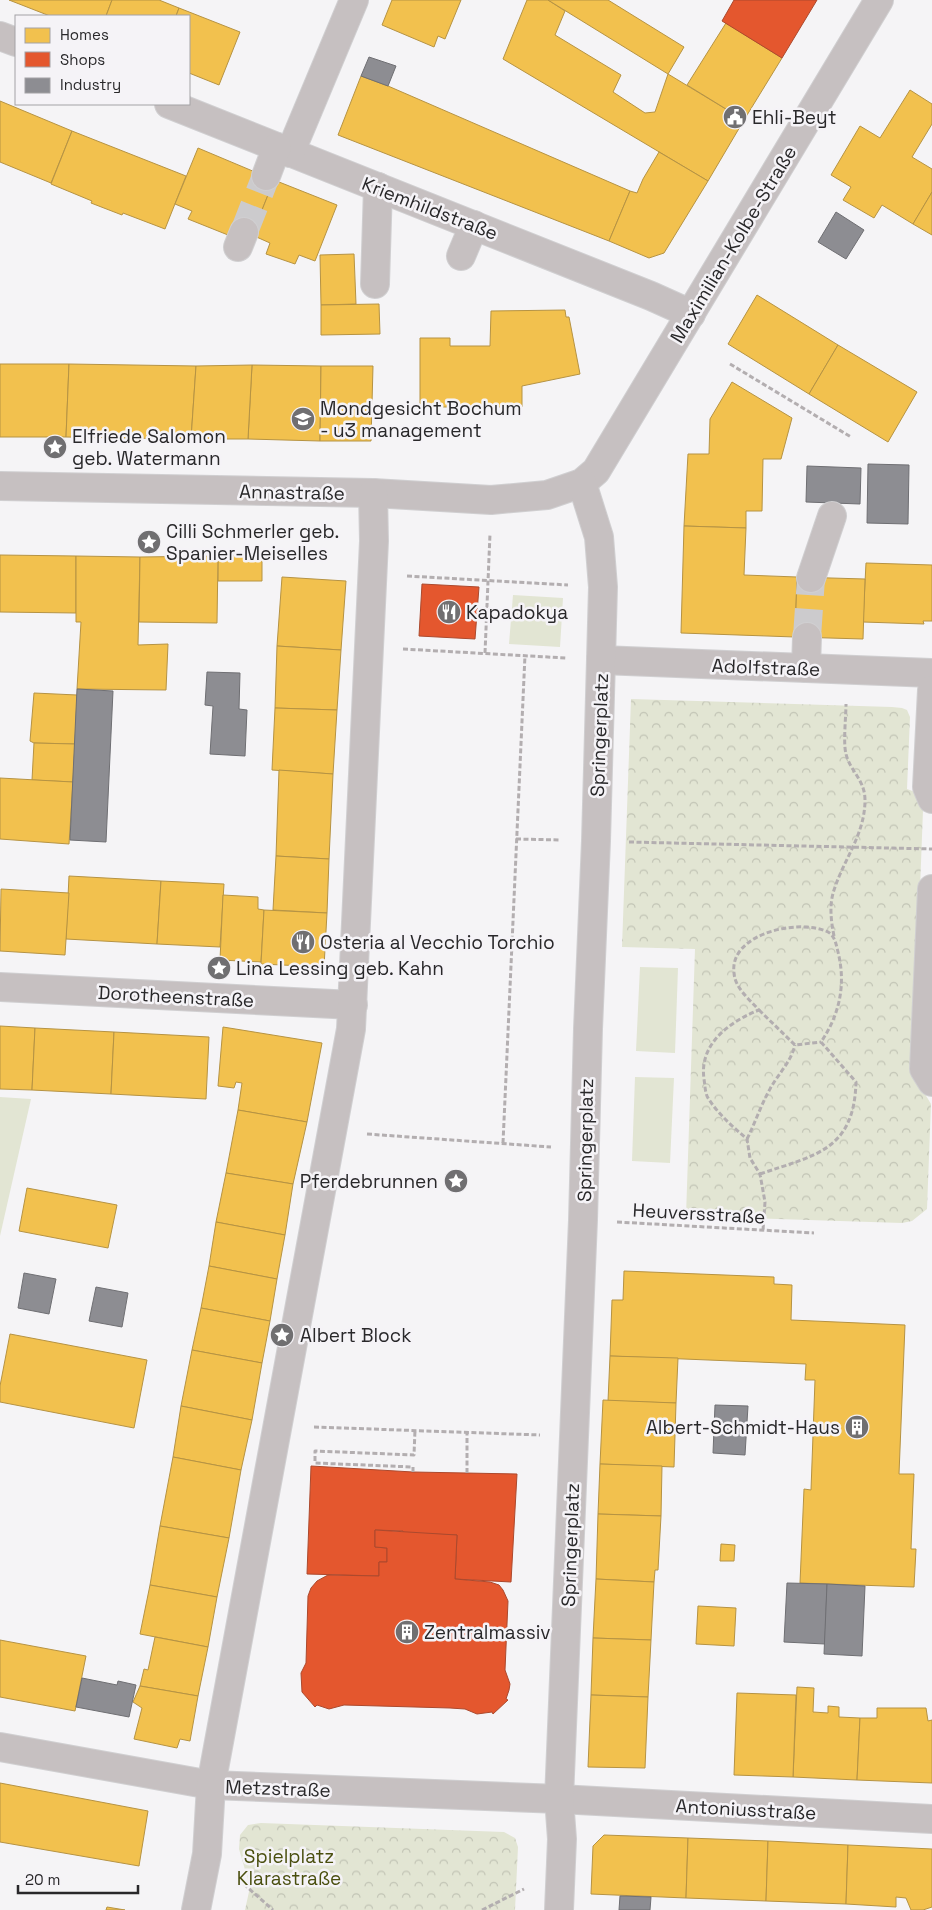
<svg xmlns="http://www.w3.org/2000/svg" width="932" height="1910" viewBox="0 0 932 1910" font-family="'Space Grotesk',sans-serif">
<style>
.green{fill:#e2e5d3}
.park{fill:url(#park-crowns)}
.homes{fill:#f2c14e;stroke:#b69343}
.shops{fill:#e4572e;stroke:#ac492d}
.industry{fill:#8d8d92;stroke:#6f6f73}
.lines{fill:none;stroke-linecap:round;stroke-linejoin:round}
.minor-tunnel{stroke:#cccbcd;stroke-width:28;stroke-dasharray:28 14;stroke-linecap:butt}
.minor-casing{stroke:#d0cfd1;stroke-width:30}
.path{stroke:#b3aeb0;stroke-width:3;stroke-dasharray:5 2.5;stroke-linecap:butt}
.minor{stroke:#c6c0c1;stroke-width:28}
.labels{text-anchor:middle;stroke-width:5;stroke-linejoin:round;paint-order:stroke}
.poi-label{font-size:19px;fill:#29282a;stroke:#f5f3f7;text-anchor:start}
.street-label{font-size:19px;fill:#29282a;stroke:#f5f3f7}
.park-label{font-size:19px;fill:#4a4f0f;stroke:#f5f3f7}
</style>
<defs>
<pattern id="park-crowns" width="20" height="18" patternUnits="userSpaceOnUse" patternTransform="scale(1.25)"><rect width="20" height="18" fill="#e2e5d3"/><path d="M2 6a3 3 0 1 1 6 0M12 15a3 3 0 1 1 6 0" fill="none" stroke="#c2c4b5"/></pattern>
</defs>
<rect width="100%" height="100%" fill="#f5f4f6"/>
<g class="green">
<path d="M513 595 563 598 560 647 509 644Z"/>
<path d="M640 967 678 968 675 1053 636 1051Z"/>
<path d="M635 1077 674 1078 670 1163 632 1161Z"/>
<path d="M0 1097 31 1099 0 1236Z"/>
</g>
<g class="park">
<path d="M631 699 892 707 902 708 907 710 910 717 907 789 915 792 923 810 913 1074 931 1104 927 1209 912 1221 902 1223 686 1216 695 949 622 947Z"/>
<path d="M261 1823 504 1832 515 1838 518 1847 515 1910H245L250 1887 239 1849 240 1835 248 1825Z"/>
</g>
<g class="homes">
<path d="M9 0H112L106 16H50Z"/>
<path d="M112 0H159L179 8 176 16H106Z"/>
<path d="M392 0H461L445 39 438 36 434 47 382 25Z"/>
<path d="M527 0H548L565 11 555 35 621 75 613 92 645 113 655 112 668 74 744 120 708 181 503 59Z"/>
<path d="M548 0H608L684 47 668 74Z"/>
<path d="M179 8 240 32 219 85 189 73V16H176Z"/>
<path d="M726 23 782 58 744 120 687 85Z"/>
<path d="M361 76 388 86 630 191 609 241 338 135Z"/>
<path d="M910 90 932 104V124L912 157 932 169V192L913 224 882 205 874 218 843 200 851 187 831 175 860 126 880 138Z"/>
<path d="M0 101 72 131 51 183 0 162Z"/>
<path d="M72 131 186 176 165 229 123 213 122 215 91 203 92 201 51 184Z"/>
<path d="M198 148 274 180 252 235 231 227 228 235 188 219 192 211 175 204Z"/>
<path d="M659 152 708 181 664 253 649 258 609 241 630 191 637 193 643 179Z"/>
<path d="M274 180 337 205 315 261 299 255 295 264 266 254 270 243 252 235Z"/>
<path d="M932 192V235L913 224Z"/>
<path d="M354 254 356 304 321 305 320 255Z"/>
<path d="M757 295 838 345 809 394 728 344Z"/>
<path d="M379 304 380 334 321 335V305Z"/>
<path d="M565 310 566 317H569L580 374 522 386V407H420V338H450V346H490L491 311Z"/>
<path d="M838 345 917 392 888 442 809 394Z"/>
<path d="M0 364H69L66 437H0Z"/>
<path d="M69 364 196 366 191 439 66 437Z"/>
<path d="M252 365 321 366 320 441 248 439Z"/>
<path d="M252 365 248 439H191L196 366Z"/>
<path d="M321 366H373L371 441H320Z"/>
<path d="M732 382 792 418 781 459H763L762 511H746V528L684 526 688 454H709L710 419Z"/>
<path d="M684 526 746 528 744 575 797 577 795 637 681 633Z"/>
<path d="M262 554V581H218V556Z"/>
<path d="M0 555 76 556V613L0 612Z"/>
<path d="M76 556 140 557 138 645 168 644 166 690 77 689 81 622H76Z"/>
<path d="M218 556 217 623 139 622 140 557Z"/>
<path d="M866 563 932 565V621H923L924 624 863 622Z"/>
<path d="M282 577 346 581 341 650 277 646Z"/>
<path d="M797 577 865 579 863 639 795 637Z"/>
<path d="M277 646 341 650 337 710 275 708Z"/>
<path d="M34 693 77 695 75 744 34 743 30 741Z"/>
<path d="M275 708 337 710 333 774 272 770Z"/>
<path d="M34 743 75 744 73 782 32 780Z"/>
<path d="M279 770 333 774 329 859 276 856Z"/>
<path d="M0 778 73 782 69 844 0 839Z"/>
<path d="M276 856 329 859 327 913 273 910Z"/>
<path d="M69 876 161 881 157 944 66 939Z"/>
<path d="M161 881 224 884 220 947 157 944Z"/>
<path d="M1 889 69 893 65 955 0 951Z"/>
<path d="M223 895 258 897V909L264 910 261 962 220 960Z"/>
<path d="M264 910 327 913 324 967 261 964Z"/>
<path d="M0 1026 35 1028 32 1090 0 1089Z"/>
<path d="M223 1027 322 1043 307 1122 238 1110 242 1083 236 1082 234 1088 218 1086Z"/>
<path d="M35 1028 114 1032 111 1094 32 1090Z"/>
<path d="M114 1032 209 1037 206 1099 111 1094Z"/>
<path d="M238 1110 307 1122 293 1184 226 1173Z"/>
<path d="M226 1173 293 1184 285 1235 216 1222Z"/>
<path d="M27 1188 117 1205 108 1248 19 1231Z"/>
<path d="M216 1222 285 1235 277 1279 209 1266Z"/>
<path d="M209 1266 277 1279 270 1321 201 1308Z"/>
<path d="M624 1271 774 1277V1284L792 1285 791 1320 905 1325 899 1474H914L911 1549H916L914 1587 800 1583 804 1489 811 1490 815 1380H805L806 1364 610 1356 612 1300H623Z"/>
<path d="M201 1308 270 1321 262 1363 192 1350Z"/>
<path d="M10 1334 147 1360 134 1428 0 1402V1386Z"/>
<path d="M192 1350 262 1363 252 1420 181 1406Z"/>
<path d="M610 1356 678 1358 676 1403 608 1401Z"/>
<path d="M603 1400 676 1403 674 1467 600 1464Z"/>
<path d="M181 1406 252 1420 241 1470 173 1457Z"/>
<path d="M173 1457 241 1470 229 1538 160 1526Z"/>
<path d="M600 1464 662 1466 661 1516 598 1514Z"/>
<path d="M598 1514 661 1516 658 1570H655L654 1582 596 1579Z"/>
<path d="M160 1526 229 1538 217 1597 150 1585Z"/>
<path d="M721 1544 735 1545 734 1561H720Z"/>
<path d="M596 1579 654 1582 651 1640 593 1638Z"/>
<path d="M150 1585 217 1597 208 1647 140 1634Z"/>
<path d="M698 1606 736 1608 734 1646 696 1644Z"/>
<path d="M155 1637 208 1647 198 1696 140 1686 144 1669 148 1670Z"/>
<path d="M593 1638 651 1640 648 1697 591 1695Z"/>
<path d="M0 1640 86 1656 75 1711 0 1697Z"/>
<path d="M140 1686 198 1696 190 1741 180 1739 177 1748 134 1739 142 1708 133 1702Z"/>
<path d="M797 1687 814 1688 813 1712 828 1713V1706L839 1707V1717L860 1718 857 1780 793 1777Z"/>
<path d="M737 1693 796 1695 793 1777 734 1775Z"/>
<path d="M591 1695 648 1697 645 1768 588 1767Z"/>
<path d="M877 1708H926L928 1721 932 1720V1783L857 1780 860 1718H877Z"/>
<path d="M0 1783 148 1811 139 1866 0 1842Z"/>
<path d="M604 1835 688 1838 686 1898 591 1894 593 1846Z"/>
<path d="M688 1838 768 1841 766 1901 686 1898Z"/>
<path d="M768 1841 848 1845 846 1904 766 1901Z"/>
<path d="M848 1845 932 1849V1907L923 1910H911L906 1898 896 1897V1907L846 1904Z"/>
<path d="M107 1907 125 1910H106Z"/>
</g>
<g class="shops">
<path d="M734 0H817L782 58 722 21Z"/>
<path d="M422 584 479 587 475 639 419 636Z"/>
<path d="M311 1466 413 1472 517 1474 511 1582 455 1579 457 1535 403 1533V1531L375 1530V1547L387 1548V1562H379V1576L307 1574Z"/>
<path d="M375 1530 457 1535 455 1579 490 1582 499 1585 503 1590 508 1601 505 1670 510 1684 509 1690 506 1699 508 1700 493 1714 492 1712 477 1714 465 1709 450 1708 344 1705 329 1709 317 1705 315 1707 302 1692 301 1673 306 1663 308 1596 311 1588 317 1581 328 1575 379 1576V1562H387V1548L375 1547Z"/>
</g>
<g class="industry">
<path d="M369 57 396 66 388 86 361 76Z"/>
<path d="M836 212 864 230 846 259 818 242Z"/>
<path d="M868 464 909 465 908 524 867 523Z"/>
<path d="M807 466 861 468 860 504 806 502Z"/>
<path d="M207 672 240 673 239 709 247 710 245 756 210 754 213 706 205 705Z"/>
<path d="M77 689 113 691 106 842 70 840Z"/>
<path d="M24 1273 56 1279 49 1314 18 1308Z"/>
<path d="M96 1287 128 1293 122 1327 89 1321Z"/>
<path d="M715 1405 748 1406 745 1455 713 1453Z"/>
<path d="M787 1583 827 1584 825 1644 784 1642Z"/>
<path d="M827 1584 865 1586 862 1656 824 1654Z"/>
<path d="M82 1678 117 1685 118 1681 136 1685 129 1717 76 1707Z"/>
<path d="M620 1896 651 1897 650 1910H619Z"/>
</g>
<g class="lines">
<g class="minor-tunnel">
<path d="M244 232 266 176"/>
<path d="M807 637 811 578"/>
</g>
<g class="minor-casing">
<g id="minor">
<path d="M0 36 16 42"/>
<path d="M169 104 651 296 691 314"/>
<path d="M290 153 354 0"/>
<path d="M266 176 277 147"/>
<path d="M238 247 244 232"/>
<path d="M461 256 474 225"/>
<path d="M375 284 378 187"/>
<path d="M0 486 373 493 491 500 547 495 582 483 596 471 879 0"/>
<path d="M811 578 832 516"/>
<path d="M601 660 932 673"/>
<path d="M806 668 807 637"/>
<path d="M932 690 927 787 932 799"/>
<path d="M932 889 924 1069 932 1082"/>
<path d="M0 987 353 1005"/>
<path d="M0 1747 211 1785 559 1799 932 1819"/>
<path d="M196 1910 207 1854 211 1785 351 1029 374 541 373 493"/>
<path d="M559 1910 562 1839 559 1799 583 1220 588 1029 596 841 603 587 599 537 582 483"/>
</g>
</g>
<g class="path">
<path d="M730 364 851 437"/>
<path d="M407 576 568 585"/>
<path d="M403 649 566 658"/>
<path d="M485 653 490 534"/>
<path d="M516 839 561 840"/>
<path d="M629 842 932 849"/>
<path d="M834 936C831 921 829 905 834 890 844 859 865 834 865 800 865 780 850 771 846 754 843 743 846 717 846 704"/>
<path d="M759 1010 795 1045 821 1042"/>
<path d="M367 1134 551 1147"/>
<path d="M747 1139C755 1123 761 1105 770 1089 778 1074 791 1062 795 1045"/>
<path d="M503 1143 525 655"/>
<path d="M760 1174C815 1155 854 1151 856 1082L821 1042C840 1014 846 984 838 952 836 944 835 936 828 932 800 918 729 933 734 973 735 988 749 999 759 1010 729 1022 699 1044 704 1079 705 1085 705 1093 708 1098 718 1114 733 1127 747 1139L750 1158 760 1174 765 1202 763 1230"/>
<path d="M617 1222 814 1233"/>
<path d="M314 1427 540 1435"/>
<path d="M413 1472V1467L315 1463V1451L414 1455 415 1430"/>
<path d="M467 1473V1432"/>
<path d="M238 1879 273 1910"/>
<path d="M482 1910 524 1889"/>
</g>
<use href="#minor" class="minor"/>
</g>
<defs>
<g id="civic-disc" transform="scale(1.25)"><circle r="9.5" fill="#706f71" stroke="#f5f3f7"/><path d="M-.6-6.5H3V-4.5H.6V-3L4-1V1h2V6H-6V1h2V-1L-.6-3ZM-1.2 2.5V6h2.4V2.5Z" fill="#fff"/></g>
<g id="school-disc" transform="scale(1.25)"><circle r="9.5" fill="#706f71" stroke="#f5f3f7"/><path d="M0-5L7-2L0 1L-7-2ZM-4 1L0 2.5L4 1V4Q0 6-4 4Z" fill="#fff"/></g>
<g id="sight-disc" transform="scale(1.25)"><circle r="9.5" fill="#706f71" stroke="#f5f3f7"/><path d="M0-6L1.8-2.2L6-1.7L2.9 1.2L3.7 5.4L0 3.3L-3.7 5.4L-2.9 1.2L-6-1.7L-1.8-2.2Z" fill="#fff"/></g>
<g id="restaurant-disc" transform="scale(1.25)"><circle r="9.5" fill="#706f71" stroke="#f5f3f7"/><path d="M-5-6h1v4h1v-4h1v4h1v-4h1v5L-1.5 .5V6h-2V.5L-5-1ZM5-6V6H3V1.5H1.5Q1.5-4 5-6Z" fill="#fff"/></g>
<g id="building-disc" transform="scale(1.25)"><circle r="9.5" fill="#706f71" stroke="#f5f3f7"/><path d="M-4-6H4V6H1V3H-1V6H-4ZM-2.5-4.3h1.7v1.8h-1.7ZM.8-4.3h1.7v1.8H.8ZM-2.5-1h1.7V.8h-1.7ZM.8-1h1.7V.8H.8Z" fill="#fff"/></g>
</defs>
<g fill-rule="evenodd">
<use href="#civic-disc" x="735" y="117"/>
<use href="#school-disc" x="303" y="419"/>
<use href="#sight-disc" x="55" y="447"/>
<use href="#sight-disc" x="149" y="542"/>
<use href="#restaurant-disc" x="449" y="612"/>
<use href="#restaurant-disc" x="303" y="942"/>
<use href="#sight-disc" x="219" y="968"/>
<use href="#sight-disc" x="456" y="1181"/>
<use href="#sight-disc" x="282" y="1335"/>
<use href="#building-disc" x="857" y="1427"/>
<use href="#building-disc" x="407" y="1632"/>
</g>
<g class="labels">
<g class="poi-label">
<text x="752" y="124">Ehli-Beyt</text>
<text x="320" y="415">Mondgesicht Bochum<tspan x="320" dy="22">- u3 management</tspan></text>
<text x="72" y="443">Elfriede Salomon<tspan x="72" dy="22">geb. Watermann</tspan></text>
<text x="166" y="538">Cilli Schmerler geb.<tspan x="166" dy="22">Spanier-Meiselles</tspan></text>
<text x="466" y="619">Kapadokya</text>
<text x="320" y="949">Osteria al Vecchio Torchio</text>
<text x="236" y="975">Lina Lessing geb. Kahn</text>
<text x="438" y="1188" text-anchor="end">Pferdebrunnen</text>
<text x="300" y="1342">Albert Block</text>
<text x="840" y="1434" text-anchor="end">Albert-Schmidt-Haus</text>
<text x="424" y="1639">Zentralmassiv</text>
</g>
<g class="street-label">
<text transform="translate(430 208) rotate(21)" y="7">Kriemhildstraße</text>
<text transform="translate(733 244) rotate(-59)" y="7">Maximilian-Kolbe-Straße</text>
<text transform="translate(292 492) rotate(1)" y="7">Annastraße</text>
<text transform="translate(766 667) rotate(2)" y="7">Adolfstraße</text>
<text transform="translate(599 735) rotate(-88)" y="7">Springerplatz</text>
<text transform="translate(176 996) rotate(3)" y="7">Dorotheenstraße</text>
<text transform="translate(585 1140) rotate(-89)" y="7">Springerplatz</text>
<text transform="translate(699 1213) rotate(3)" y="7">Heuversstraße</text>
<text transform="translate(570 1545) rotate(-88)" y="7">Springerplatz</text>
<text transform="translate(278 1788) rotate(2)" y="7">Metzstraße</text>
<text transform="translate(746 1809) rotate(3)" y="7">Antoniusstraße</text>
</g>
<g class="park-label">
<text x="289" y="1863">Spielplatz<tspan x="289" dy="22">Klarastraße</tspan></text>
</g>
</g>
<rect x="15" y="15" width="175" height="90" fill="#f5f3f7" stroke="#a3a2a5"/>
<rect x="25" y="28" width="25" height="15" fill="#f2c14e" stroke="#a3a2a5"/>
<text x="60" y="40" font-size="15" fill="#29282a">Homes</text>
<rect x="25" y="52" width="25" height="15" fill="#e4572e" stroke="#a3a2a5"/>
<text x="60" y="65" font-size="15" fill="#29282a">Shops</text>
<rect x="25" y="78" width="25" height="15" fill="#8d8d92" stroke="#a3a2a5"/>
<text x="60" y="90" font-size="15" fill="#29282a">Industry</text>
<path d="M18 1885v8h120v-8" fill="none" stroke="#29282a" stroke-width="2.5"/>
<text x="25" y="1885" font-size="15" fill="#29282a" stroke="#f5f3f7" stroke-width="4" paint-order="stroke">20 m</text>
</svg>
